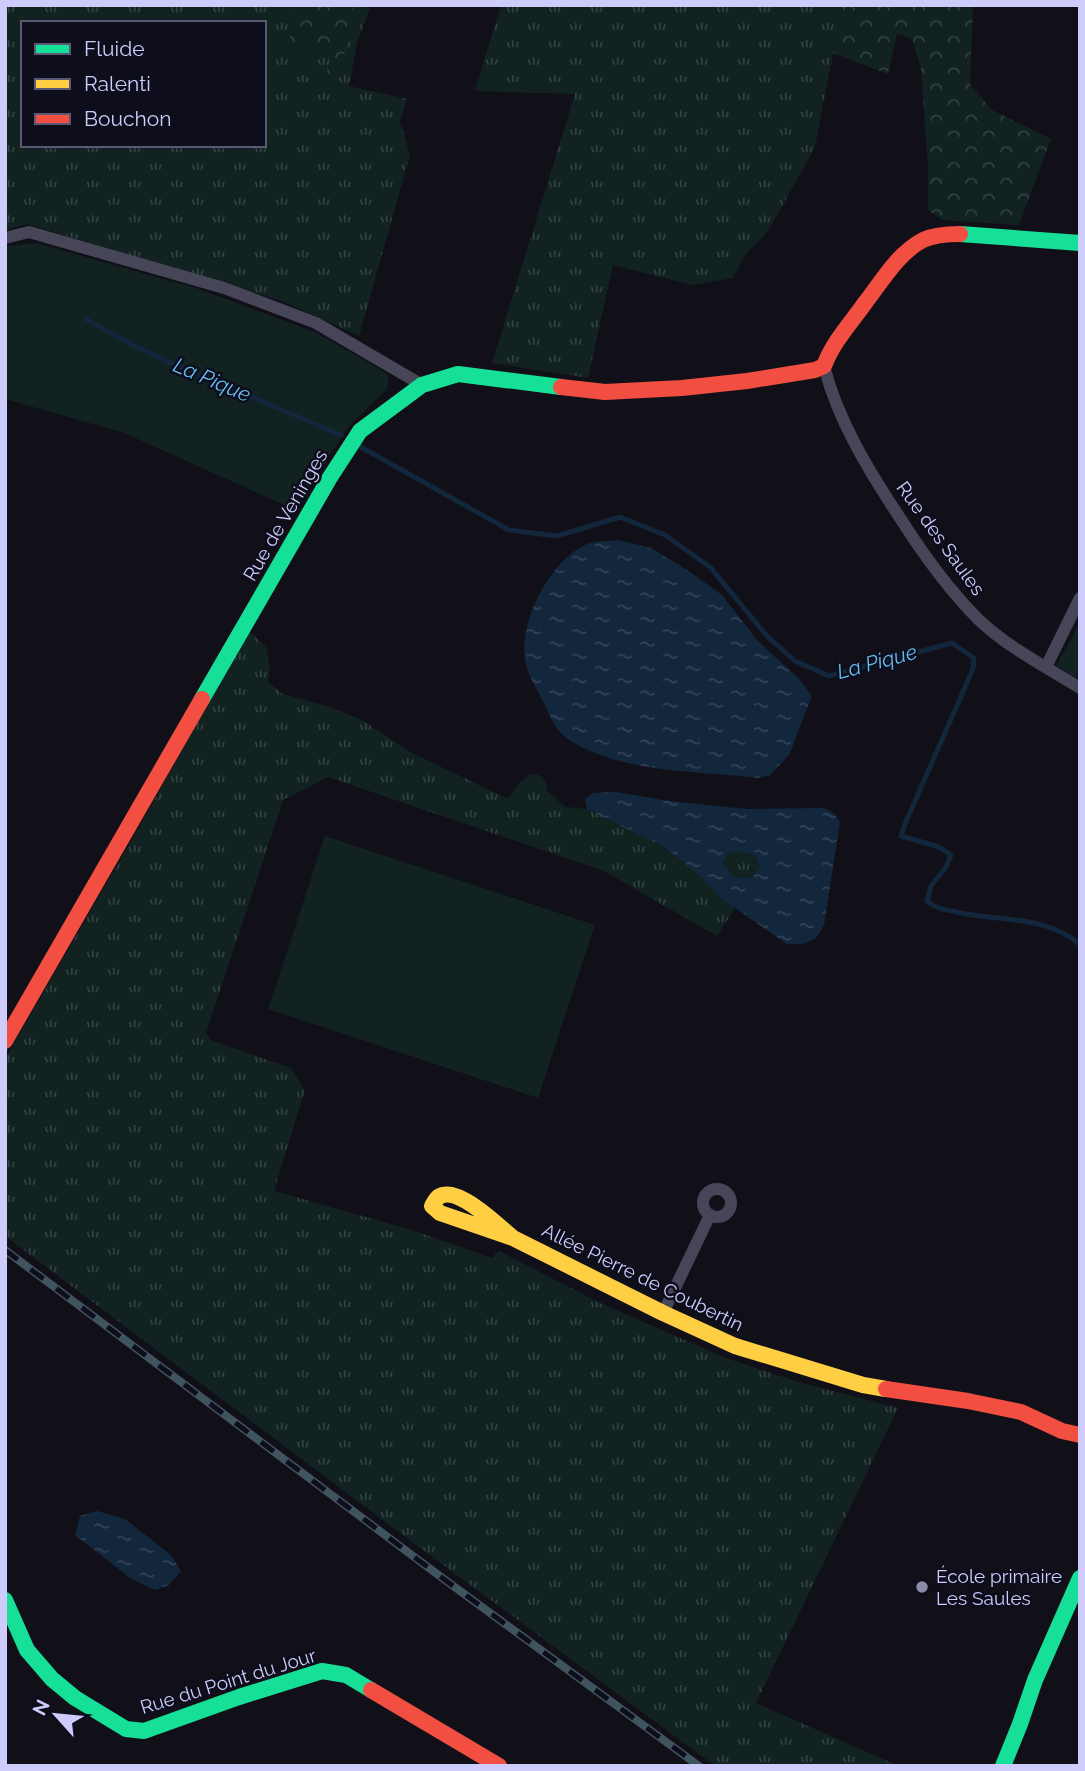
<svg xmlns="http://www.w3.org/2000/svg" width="1085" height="1771" viewBox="0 0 1085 1771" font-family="Raleway,sans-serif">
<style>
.grass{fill:url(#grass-tufts);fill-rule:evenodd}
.forest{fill:url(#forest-crowns)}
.garden{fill:#112221}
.water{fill:url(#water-ripples);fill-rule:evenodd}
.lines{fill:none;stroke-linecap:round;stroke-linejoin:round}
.stream{stroke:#12263c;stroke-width:5}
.street{stroke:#464658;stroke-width:12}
.fast{stroke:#16e098;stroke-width:16}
.slow{stroke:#ffcf43;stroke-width:16}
.jam{stroke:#f24e42;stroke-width:16}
.rail-casing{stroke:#40545f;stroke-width:8}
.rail{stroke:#0e0d1c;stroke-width:5;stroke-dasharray:16;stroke-linecap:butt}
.poi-dot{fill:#8b8aab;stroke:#0e0d1c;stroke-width:2.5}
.labels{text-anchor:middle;stroke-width:5;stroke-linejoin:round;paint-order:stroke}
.street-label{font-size:19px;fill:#cdccfa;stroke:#0e0d1c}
.poi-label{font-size:19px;fill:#cdccfa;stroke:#0e0d1c;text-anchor:start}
.water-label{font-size:21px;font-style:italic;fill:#64bcf0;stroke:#0e0d1c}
</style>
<defs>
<pattern id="grass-tufts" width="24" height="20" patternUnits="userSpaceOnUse" patternTransform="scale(1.75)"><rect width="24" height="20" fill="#112221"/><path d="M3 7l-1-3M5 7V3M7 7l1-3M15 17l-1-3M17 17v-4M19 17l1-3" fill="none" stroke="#324142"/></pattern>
<pattern id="forest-crowns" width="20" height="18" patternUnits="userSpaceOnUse" patternTransform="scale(1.75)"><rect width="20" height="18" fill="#112221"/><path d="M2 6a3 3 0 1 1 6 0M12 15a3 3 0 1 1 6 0" fill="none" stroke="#324142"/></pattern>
<pattern id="water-ripples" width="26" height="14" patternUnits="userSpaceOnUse" patternTransform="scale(1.75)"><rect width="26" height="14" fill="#12263c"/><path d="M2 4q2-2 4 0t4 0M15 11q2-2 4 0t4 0" fill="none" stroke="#334459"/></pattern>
</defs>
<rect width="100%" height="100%" fill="#111018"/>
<g class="grass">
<path d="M5 5H295L289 46 331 54 338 79 355 5H371L357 43 349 86 407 99 400 122 410 155 359 336 282 301 27 224 5 230ZM23 23H264V145H23Z"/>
<path d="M501 5H845L833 53 815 147 771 226 761 239 746 253 733 278 692 285 613 265 588 378 492 363 575 94 475 91Z"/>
<path d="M248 630 266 647 270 667 268 682 283 694 327 706 362 720 410 752 508 799 520 782 531 774 539 775 546 782 547 791 565 807 587 809 666 848 702 878 722 899 735 908 717 936 604 871 328 777 283 800 206 1033 211 1040 291 1068 305 1090 274 1191 412 1230 492 1258 499 1251 600 1303 726 1358 798 1382 898 1408 756 1703 899 1766H715L396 1530 5 1236V1059L150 808Z"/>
<path d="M740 851 755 856 760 867 752 877 735 878 721 863 728 854Z"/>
</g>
<g class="forest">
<path d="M295 5H355L339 80 326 76 331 54 289 46Z"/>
<path d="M845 5H973L970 84 992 110 1051 139 1019 225 942 220 928 210V167L921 68 912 39 897 34 888 74 833 53Z"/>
</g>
<g class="garden">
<path d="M36 243 199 289 315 332 380 369 388 375V388L350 425 305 492 291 508 124 433 5 399V246Z"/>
<path d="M1080 623V679L1069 675 1056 666Z"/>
<path d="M325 836 595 925 538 1098 268 1009Z"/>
</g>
<g class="water">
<path d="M618 540 651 548 687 570 722 595 757 640 798 678 812 696 789 755 770 775 757 778C699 771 627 773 576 744 556 733 553 722 544 703 537 690 527 674 525 659 519 621 550 560 587 544 596 541 609 541 618 540Z"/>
<path d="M616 792 669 801 746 809 824 808 834 813 840 822 826 912 824 925 816 938 803 944H787L722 899 702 878 666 848 587 809 585 799 592 793ZM740 851 755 856 760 867 752 877 735 878 722 863 728 854Z"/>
<path d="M97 1511 125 1519 171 1555 181 1571 169 1585 155 1590 130 1578 75 1535 80 1516Z"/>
</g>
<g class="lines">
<g class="stream">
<path d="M86 319 130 344 169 362 341 435"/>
<path d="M359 446 509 530 557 536 620 517 665 535 710 567 767 636 795 661 829 676 952 643 974 658 973 669 905 824 901 836 939 847 951 855 946 867 931 886 927 901C935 908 942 909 952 911 993 922 1044 914 1078 943"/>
</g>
<g class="street">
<path d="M5 238 29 232 224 288 316 323 422 385"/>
<path d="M824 366C838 421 869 471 900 518 923 554 948 589 978 619 1007 647 1046 667 1080 688"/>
<path d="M1046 667 1080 598"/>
<circle cx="717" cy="1203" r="14"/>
<path d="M663 1313 710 1215"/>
</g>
<g class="fast">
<path d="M960 234 1080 243"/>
<path d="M202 699 329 479 360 431 422 385 458 374 561 387"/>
<path d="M5 1600 27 1650 52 1679 75 1698 126 1729 144 1731 239 1697 322 1671 346 1675 371 1690"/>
<path d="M1003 1766 1020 1724 1035 1680 1080 1578"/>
</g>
<path class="slow" d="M513 1238C499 1226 462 1190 443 1195 437 1196 435 1201 432 1206L440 1213 513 1238 663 1313 735 1346 863 1385 886 1389"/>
<g class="jam">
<path d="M561 387 605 392 682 388 747 381 815 370 824 366C833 342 850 324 865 303 882 281 898 253 923 240 934 235 948 234 960 234"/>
<path d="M5 1041 202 699"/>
<path d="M886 1389 968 1401 1021 1412 1062 1431 1080 1435"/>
<path d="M371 1690 499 1766"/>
</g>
<g class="rail-casing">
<path id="rail" d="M5 1250 441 1577 699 1766"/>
</g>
<use href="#rail" class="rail"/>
</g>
<circle class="poi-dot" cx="922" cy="1587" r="7"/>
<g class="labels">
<g class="street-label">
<text transform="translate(285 515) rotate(-60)" y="7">Rue de Veninges</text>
<text transform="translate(941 538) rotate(54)" y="7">Rue des Saules</text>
<text transform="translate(643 1277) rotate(26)" y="7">Allée Pierre de Coubertin</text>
<text transform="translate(228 1681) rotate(-17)" y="7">Rue du Point du Jour</text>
</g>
<g class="poi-label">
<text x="936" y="1583">École primaire<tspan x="936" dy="22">Les Saules</tspan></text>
</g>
<g class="water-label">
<text transform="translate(212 380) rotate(23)" y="7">La Pique</text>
<text transform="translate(877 662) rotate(-15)" y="7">La Pique</text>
</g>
</g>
<rect width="1085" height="1771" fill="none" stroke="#cdccfa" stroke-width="14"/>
<rect x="21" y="21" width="245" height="126" fill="#0e0d1c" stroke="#5a5975" stroke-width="2"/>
<rect x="35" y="44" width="35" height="10" fill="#16e098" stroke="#5a5975" stroke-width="2"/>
<text x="84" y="56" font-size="21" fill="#cdccfa">Fluide</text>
<rect x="35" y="79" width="35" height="10" fill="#ffcf43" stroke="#5a5975" stroke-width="2"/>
<text x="84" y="91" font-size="21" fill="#cdccfa">Ralenti</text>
<rect x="35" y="114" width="35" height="10" fill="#f24e42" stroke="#5a5975" stroke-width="2"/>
<text x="84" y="126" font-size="21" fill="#cdccfa">Bouchon</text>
<g transform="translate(56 1715) rotate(297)" stroke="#0e0d1c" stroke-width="5" paint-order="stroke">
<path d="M0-5L12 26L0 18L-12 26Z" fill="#cdccfa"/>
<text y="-10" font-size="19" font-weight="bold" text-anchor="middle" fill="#cdccfa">N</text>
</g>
</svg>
